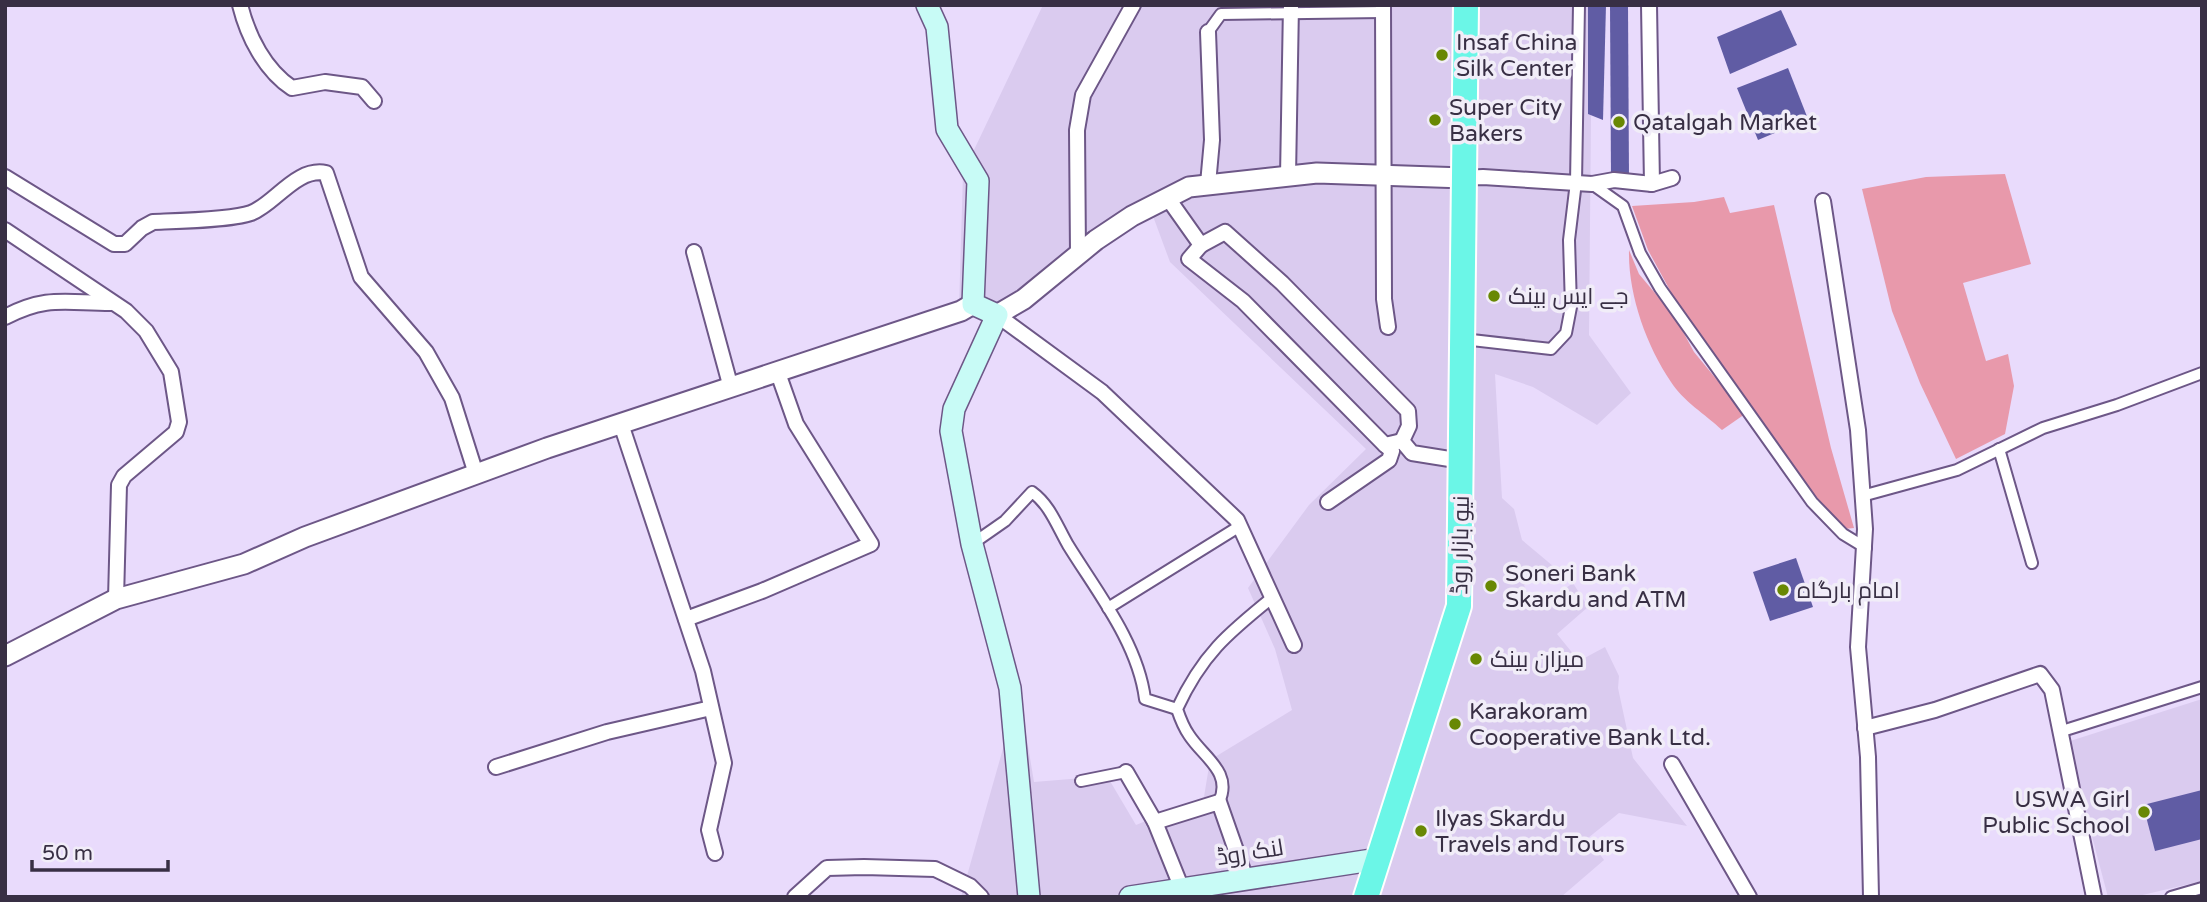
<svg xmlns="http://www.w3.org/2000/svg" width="2207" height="902" viewBox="0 0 2207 902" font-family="'Varela Round',Cairo,sans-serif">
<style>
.built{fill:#dacbef}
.green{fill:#e899ab}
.building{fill:#605ca4}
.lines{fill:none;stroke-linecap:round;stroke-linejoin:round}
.pedestrian-casing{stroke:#6d5787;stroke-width:14}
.minor-casing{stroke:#6d5787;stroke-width:18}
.tertiary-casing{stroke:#6d5787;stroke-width:23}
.secondary-casing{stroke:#6d5787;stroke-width:24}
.trunk-casing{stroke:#fff;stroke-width:28}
.pedestrian{stroke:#fff;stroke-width:10}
.minor{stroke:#fff;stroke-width:14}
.tertiary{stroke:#fff;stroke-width:19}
.secondary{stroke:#c8fbf6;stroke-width:21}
.trunk{stroke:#6bf6e7;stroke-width:24}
.poi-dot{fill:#688803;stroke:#f1edf8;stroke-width:2.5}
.labels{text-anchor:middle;stroke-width:7;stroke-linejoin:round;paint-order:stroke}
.poi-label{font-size:23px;fill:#382f44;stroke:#f1edf8;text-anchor:start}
.street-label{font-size:23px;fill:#382f44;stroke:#f1edf8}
</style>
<rect width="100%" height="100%" fill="#e9dbfc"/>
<g class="built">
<path d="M1043 5H1592L1589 335 1631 393 1597 425 1533 387 1495 374 1502 498 1514 509 1522 540 1553 566 1524 585 1530 601 1543 604 1573 583 1588 607 1557 634 1579 661 1605 647 1619 676 1618 688 1633 758 1687 826 1619 813 1588 838 1604 860 1561 897H961L1019 692 1034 782 1107 776 1136 825 1204 797 1210 760 1292 710 1275 649 1248 588 1309 505 1366 449 1170 262 1147 200 977 318 959 308 963 173Z"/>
<path d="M2202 699V881L2134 897H2108L2067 742Z"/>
</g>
<g class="green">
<path d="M2005 174 2031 264 1963 283 1986 361 2008 354 2014 386 2005 434 1956 459 1920 383 1892 311 1862 189 1926 177Z"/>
<path d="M1724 197 1730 213 1774 205 1831 448 1854 528 1844 529 1824 510 1679 307 1648 250 1632 206 1694 202Z"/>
<path d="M1629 250 1639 274 1675 317 1694 352 1745 414 1722 430C1706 415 1682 400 1671 382 1646 345 1628 294 1629 250Z"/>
</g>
<g class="building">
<path d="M1588 5H1606L1603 120 1588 114Z"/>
<path d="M1610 5H1628L1629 180 1611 178Z"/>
<path d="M1781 10 1797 45 1730 74 1717 37Z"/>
<path d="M1788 68 1808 119 1758 140 1737 88Z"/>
<path d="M1796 558 1813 607 1770 621 1753 572Z"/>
<path d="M2202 790V839L2155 851 2143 805Z"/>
</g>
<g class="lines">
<g class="pedestrian-casing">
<g id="pedestrian">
<path d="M1208 32 1221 14 1383 12"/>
<path d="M1592 184 1623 206 1640 253 1660 288 1812 502 1843 534 1866 548"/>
<path d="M1463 339 1551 349 1566 333 1571 307 1569 240 1576 182 1579 5"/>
<path d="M1999 449 2032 563"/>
<path d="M1862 496 1957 470 2043 428 2117 405 2202 373"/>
<path d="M972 544 1005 521 1032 492C1050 505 1057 526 1068 545 1097 592 1138 643 1145 699L1177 709"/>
<path d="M1108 608 1240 526"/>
<path d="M2059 732 2202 687"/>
<path d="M1081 781 1126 772"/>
<path d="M1219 802C1233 772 1203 757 1189 735 1184 728 1180 718 1177 709 1202 655 1227 634 1273 597"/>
<path d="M2171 897 2202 888"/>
</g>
</g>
<g class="minor-casing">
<g id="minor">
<path d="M240 5C248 37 265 70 292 88L325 82 362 87 374 101"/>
<path d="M1383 5 1384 299 1388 327"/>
<path d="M1649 5 1652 184"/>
<path d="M1288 176 1291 5"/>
<path d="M5 177 114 244H125L142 228 153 222C176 221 232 220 251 213 275 204 296 167 326 173L361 277 426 352 452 398 476 474"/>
<path d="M1464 178 1483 177 1592 184 1614 180 1652 184 1672 178"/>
<path d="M1208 184 1212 140 1208 32"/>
<path d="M1167 197 1201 245 1225 232 1282 283 1408 411 1409 426 1402 441 1412 453 1462 461"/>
<path d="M1823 201 1858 430 1865 529 1858 647 1868 757 1871 897"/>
<path d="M5 230 126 311 146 331 171 372 179 422 176 432 124 476 119 485 116 599"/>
<path d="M1201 245 1189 259 1243 301 1385 445 1402 441"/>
<path d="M694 252 731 388"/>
<path d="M1078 254 1077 130 1083 95 1133 5"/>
<path d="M997 315 1102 392 1237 520 1294 645"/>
<path d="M5 317C47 295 66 303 111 303"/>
<path d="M621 424 703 671 724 763 709 830 715 853"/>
<path d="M1328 502 1389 460 1392 451 1385 445"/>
<path d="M686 619 762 591 871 544 796 424 778 373"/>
<path d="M1865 728 1935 710 2040 674 2052 690 2094 897"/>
<path d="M1672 764 1749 897"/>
<path d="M496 767 607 732 711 708"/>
<path d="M1126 772 1155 822"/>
<path d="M1182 889 1155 822 1219 802 1246 879"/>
<path d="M795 897 827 868 864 867 935 869 970 886 981 897"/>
</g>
</g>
<g class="tertiary-casing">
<g id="tertiary">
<path d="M997 315 1024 299 1096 240 1132 216 1189 187 1317 173 1464 178"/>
<path d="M5 656 116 599 244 564 305 537 547 448 961 311 973 304"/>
</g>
</g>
<g class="secondary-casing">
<g id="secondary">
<path d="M927 5 937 27 947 129 978 181 973 304 997 315 954 409 951 431 972 544 1010 688 1029 897"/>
<path d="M1130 897 1378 859"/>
</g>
</g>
<g class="trunk-casing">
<path id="trunk" d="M1366 897 1459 606 1466 5"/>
</g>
<use href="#pedestrian" class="pedestrian"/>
<use href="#minor" class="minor"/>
<use href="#tertiary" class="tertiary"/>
<use href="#secondary" class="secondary"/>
<use href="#trunk" class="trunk"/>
</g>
<g class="poi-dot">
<circle cx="1442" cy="55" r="7"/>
<circle cx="1435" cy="120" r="7"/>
<circle cx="1619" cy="122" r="7"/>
<circle cx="1494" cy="296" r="7"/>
<circle cx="1491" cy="586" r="7"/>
<circle cx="1783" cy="590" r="7"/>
<circle cx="1476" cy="659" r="7"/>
<circle cx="1455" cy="724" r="7"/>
<circle cx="2144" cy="812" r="7"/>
<circle cx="1421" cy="831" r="7"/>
</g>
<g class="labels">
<g class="poi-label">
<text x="1456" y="50">Insaf China<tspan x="1456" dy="26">Silk Center</tspan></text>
<text x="1449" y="115">Super City<tspan x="1449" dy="26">Bakers</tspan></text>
<text x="1633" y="130">Qatalgah Market</text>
<text x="1508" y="304">جے ایس بینک</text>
<text x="1505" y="581">Soneri Bank<tspan x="1505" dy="26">Skardu and ATM</tspan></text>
<text x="1797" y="598">امام بارگاہ</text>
<text x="1490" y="667">میزان بینک</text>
<text x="1469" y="719">Karakoram<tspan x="1469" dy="26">Cooperative Bank Ltd.</tspan></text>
<text x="2130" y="807" text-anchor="end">USWA Girl<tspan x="2130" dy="26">Public School</tspan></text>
<text x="1435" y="826">Ilyas Skardu<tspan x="1435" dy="26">Travels and Tours</tspan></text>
</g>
<g class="street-label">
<text transform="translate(1460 545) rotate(-89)" y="8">نیو بازار روڈ</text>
<text transform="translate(1250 852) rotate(-9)" y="8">لنک روڈ</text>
</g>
</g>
<rect width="2207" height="902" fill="none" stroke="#382f44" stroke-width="14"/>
<path d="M32 860v10h136v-10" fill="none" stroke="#382f44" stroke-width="3.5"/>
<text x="42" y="860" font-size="21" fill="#382f44" stroke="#f1edf8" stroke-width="5" paint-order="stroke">50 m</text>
</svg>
